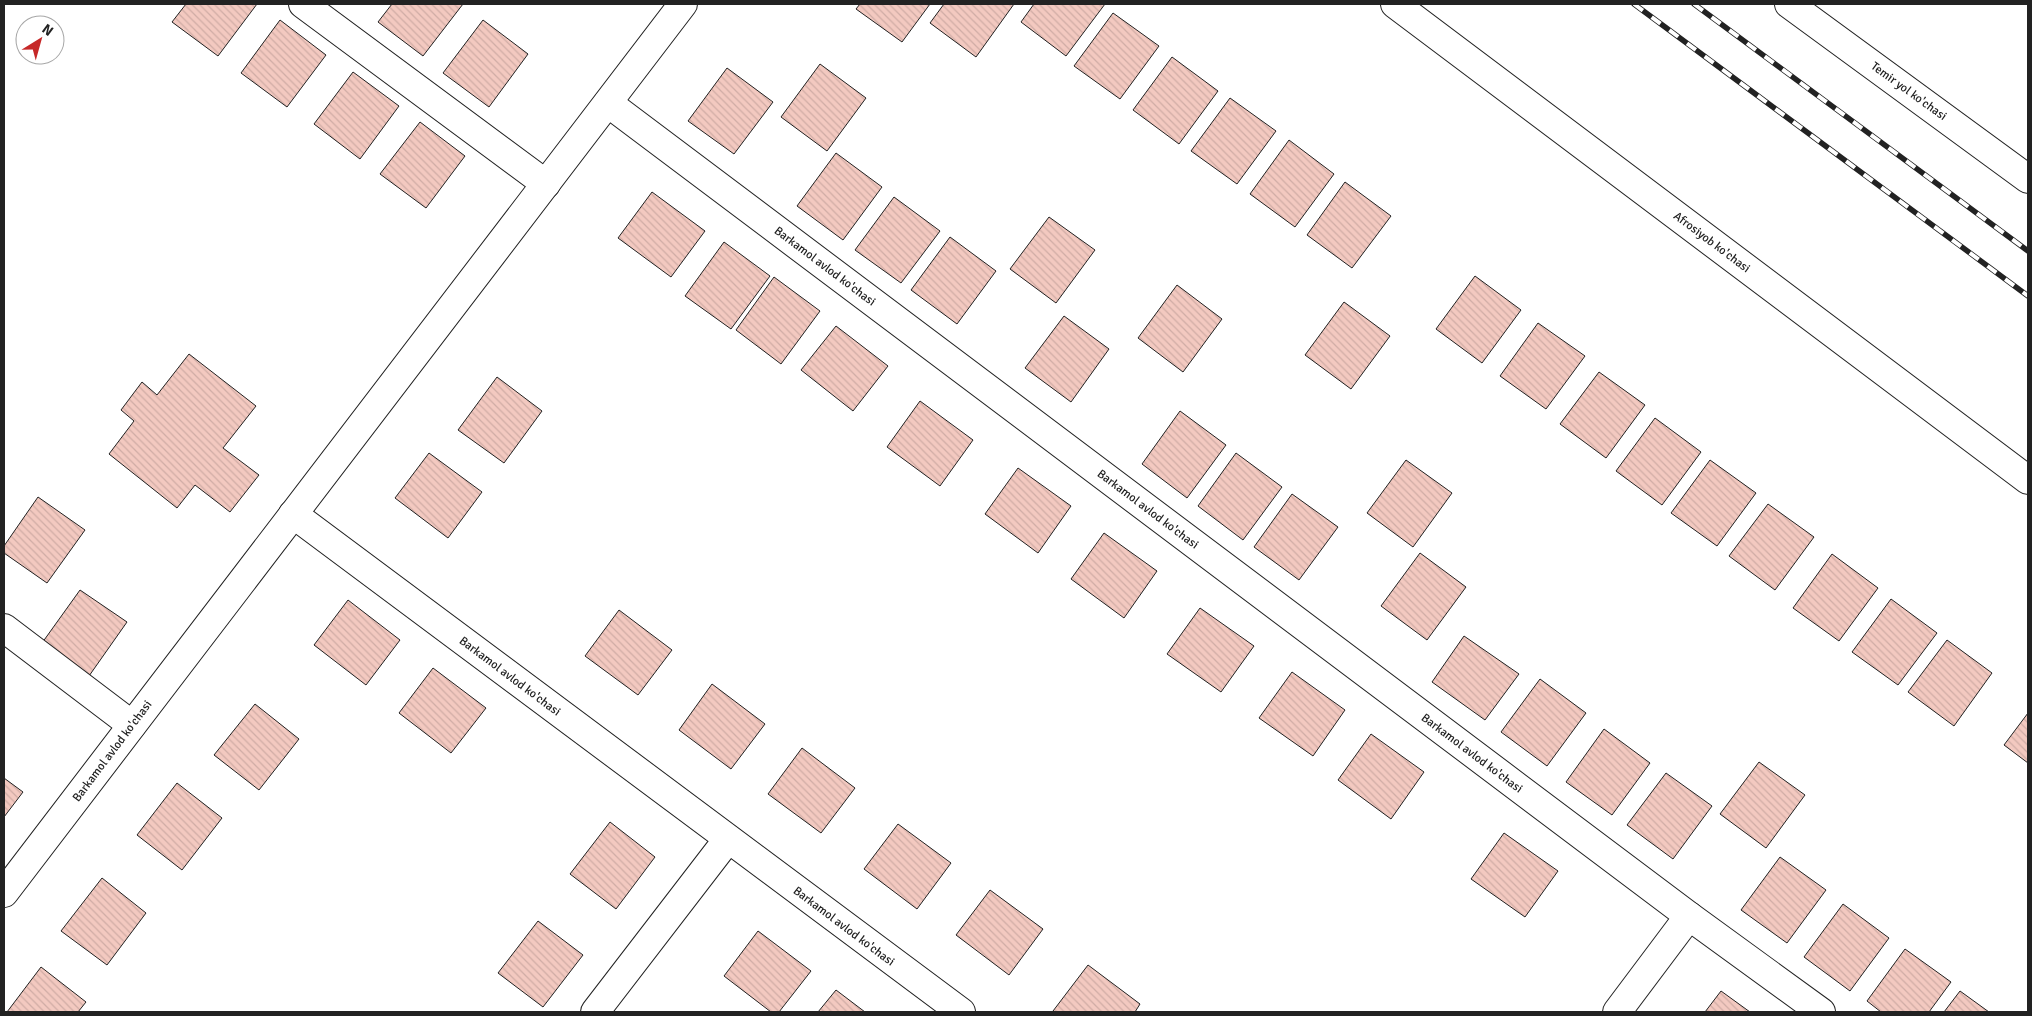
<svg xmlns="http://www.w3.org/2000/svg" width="2032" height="1016" viewBox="0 0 2032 1016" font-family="Signika,sans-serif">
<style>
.building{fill:url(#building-back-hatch);stroke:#222}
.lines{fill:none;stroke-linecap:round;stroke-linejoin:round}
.minor-casing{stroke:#222;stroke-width:30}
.tertiary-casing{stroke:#222;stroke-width:30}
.minor{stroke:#fff;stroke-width:28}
.tertiary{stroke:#fff;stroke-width:28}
.rail-casing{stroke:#222;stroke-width:5.5}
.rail{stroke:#fff;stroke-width:4;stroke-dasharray:11;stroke-linecap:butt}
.labels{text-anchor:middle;stroke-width:4;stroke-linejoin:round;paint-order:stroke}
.street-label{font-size:12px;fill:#222;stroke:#fff}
</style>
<defs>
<pattern id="building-back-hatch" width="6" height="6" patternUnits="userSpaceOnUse" patternTransform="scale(1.25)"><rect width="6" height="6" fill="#f3c9c0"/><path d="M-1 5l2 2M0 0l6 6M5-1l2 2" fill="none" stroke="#d0aca5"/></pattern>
</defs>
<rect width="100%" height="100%" fill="#fff"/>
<g class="building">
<path d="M186 4H257L218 56 172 22Z"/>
<path d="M392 4H463L423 56 378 22Z"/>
<path d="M860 4H930L902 42 856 9Z"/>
<path d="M944 4H1014L976 57 930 23Z"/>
<path d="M1034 4H1105L1066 56 1021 22Z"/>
<path d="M1113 13 1159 46 1120 99 1074 66Z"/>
<path d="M280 20 326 55 287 107 241 73Z"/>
<path d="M483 20 528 54 489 107 443 73Z"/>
<path d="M1172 57 1218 91 1179 144 1133 110Z"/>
<path d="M820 64 866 98 827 151 781 117Z"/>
<path d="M727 68 773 102 734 154 688 121Z"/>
<path d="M353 72 399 106 360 159 314 124Z"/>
<path d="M1230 98 1276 131 1237 184 1191 151Z"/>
<path d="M420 122 465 156 426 208 380 174Z"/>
<path d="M1289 140 1334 174 1295 227 1250 194Z"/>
<path d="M836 153 882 187 843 240 797 206Z"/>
<path d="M1345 182 1391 216 1352 268 1307 235Z"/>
<path d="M652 192 705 231 671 277 618 238Z"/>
<path d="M894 197 940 231 901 283 855 250Z"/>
<path d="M1049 217 1095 250 1056 303 1010 269Z"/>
<path d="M950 237 996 271 957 324 911 290Z"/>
<path d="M724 242 770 276 731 329 685 296Z"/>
<path d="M1475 276 1521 310 1482 363 1436 329Z"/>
<path d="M774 277 820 311 781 364 736 330Z"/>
<path d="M1177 285 1222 319 1183 372 1138 338Z"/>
<path d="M1344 302 1390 336 1351 389 1305 355Z"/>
<path d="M1064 316 1109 349 1071 402 1025 368Z"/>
<path d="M1538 323 1585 356 1546 409 1500 376Z"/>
<path d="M836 326 888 366 853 411 801 370Z"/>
<path d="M189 354 256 406 223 448 259 475 230 512 195 485 177 508 109 454 134 421 121 410 142 382 157 395Z"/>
<path d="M1599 372 1645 405 1606 458 1560 424Z"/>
<path d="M497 377 542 411 504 463 458 430Z"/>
<path d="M920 401 973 440 940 486 887 447Z"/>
<path d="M1180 411 1226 445 1187 498 1142 464Z"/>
<path d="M1655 418 1701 452 1662 505 1616 471Z"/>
<path d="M429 453 482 492 448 538 395 498Z"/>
<path d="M1236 453 1282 487 1243 540 1198 506Z"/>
<path d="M1406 460 1452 493 1413 547 1367 513Z"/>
<path d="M1710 460 1756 493 1717 546 1671 513Z"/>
<path d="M1018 468 1071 506 1038 553 985 514Z"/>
<path d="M1292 494 1338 527 1299 580 1254 547Z"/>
<path d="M38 497 85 530 47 583 4 553V546Z"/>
<path d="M1768 504 1814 537 1775 590 1729 556Z"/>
<path d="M1104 533 1157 571 1124 618 1071 579Z"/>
<path d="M1420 553 1466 587 1427 640 1381 606Z"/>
<path d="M1832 554 1878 588 1839 641 1793 608Z"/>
<path d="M80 590 127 622 89 676 42 643Z"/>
<path d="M1891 599 1937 633 1898 685 1852 652Z"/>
<path d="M348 600 400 640 366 685 314 645Z"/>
<path d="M1200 608 1254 646 1221 692 1167 654Z"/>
<path d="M619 610 672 650 638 695 585 656Z"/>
<path d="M1464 636 1519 674 1485 720 1432 682Z"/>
<path d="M1947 640 1992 673 1954 726 1908 692Z"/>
<path d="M433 668 486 708 451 753 399 713Z"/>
<path d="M1292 672 1345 710 1313 756 1259 718Z"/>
<path d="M1540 679 1586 713 1547 766 1501 732Z"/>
<path d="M712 684 765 724 731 769 679 730Z"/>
<path d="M255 704 299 739 259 790 214 755Z"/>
<path d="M2028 713V763L2004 745Z"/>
<path d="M1604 729 1650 763 1612 815 1566 782Z"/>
<path d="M1371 734 1424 772 1391 819 1338 780Z"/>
<path d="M802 748 855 788 821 833 768 794Z"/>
<path d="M1759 762 1805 795 1766 848 1720 814Z"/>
<path d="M1666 773 1712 806 1673 859 1627 825Z"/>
<path d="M4 778 23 792 4 817Z"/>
<path d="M177 783 222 818 182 870 137 835Z"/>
<path d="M610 822 655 857 616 909 570 874Z"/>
<path d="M898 824 951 863 917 909 864 869Z"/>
<path d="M1504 833 1558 871 1525 917 1471 879Z"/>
<path d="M1780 857 1826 890 1787 943 1741 910Z"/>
<path d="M102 878 146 913 107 965 61 931Z"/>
<path d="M990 890 1043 929 1009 975 956 935Z"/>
<path d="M1843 904 1889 938 1850 991 1804 957Z"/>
<path d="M538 921 583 955 543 1007 498 973Z"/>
<path d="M758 931 811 971 779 1012H771L724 976Z"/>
<path d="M1905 949 1951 982 1929 1012H1881L1867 1001Z"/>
<path d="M1088 965 1140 1004 1135 1012H1056L1053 1011Z"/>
<path d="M41 967 86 1002 78 1012H7Z"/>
<path d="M836 990 865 1012H818Z"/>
<path d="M1721 991 1750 1012H1705Z"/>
<path d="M1960 991 1989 1012H1944Z"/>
</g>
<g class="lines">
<g class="minor-casing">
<g id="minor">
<path d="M303 4 546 184"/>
<path d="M1789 4 2028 179"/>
<path d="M608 103 1689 916 1821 1012"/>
<path d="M293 514 961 1012"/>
<path d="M4 628 132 725"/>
<path d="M4 893 683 4"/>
<path d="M595 1012 728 839"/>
<path d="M1617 1012 1689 916"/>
</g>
</g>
<g class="tertiary-casing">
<path id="tertiary" d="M1395 4 2028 480"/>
</g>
<use href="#minor" class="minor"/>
<use href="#tertiary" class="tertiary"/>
<g class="rail-casing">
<g id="rail">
<path d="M1634 4 2028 296"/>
<path d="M1694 4 2028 251"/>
</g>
</g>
<use href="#rail" class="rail"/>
</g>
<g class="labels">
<g class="street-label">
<text transform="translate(1909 91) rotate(36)" y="4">Temir yol ko'chasi</text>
<text transform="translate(1712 242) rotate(37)" y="4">Afrosiyob ko'chasi</text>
<text transform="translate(825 266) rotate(37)" y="4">Barkamol avlod ko'chasi</text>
<text transform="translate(1148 509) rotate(37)" y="4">Barkamol avlod ko'chasi</text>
<text transform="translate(510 676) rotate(37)" y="4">Barkamol avlod ko'chasi</text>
<text transform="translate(112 751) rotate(-53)" y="4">Barkamol avlod ko'chasi</text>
<text transform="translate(1472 753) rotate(37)" y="4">Barkamol avlod ko'chasi</text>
<text transform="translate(844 926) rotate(37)" y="4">Barkamol avlod ko'chasi</text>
</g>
</g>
<rect width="2032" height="1016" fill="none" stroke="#222222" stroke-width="10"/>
<g transform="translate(40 40) rotate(37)"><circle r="24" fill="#ffffff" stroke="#a7a7a7"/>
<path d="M0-4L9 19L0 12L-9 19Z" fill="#c62828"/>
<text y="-8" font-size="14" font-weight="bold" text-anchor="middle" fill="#222222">N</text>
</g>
</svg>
